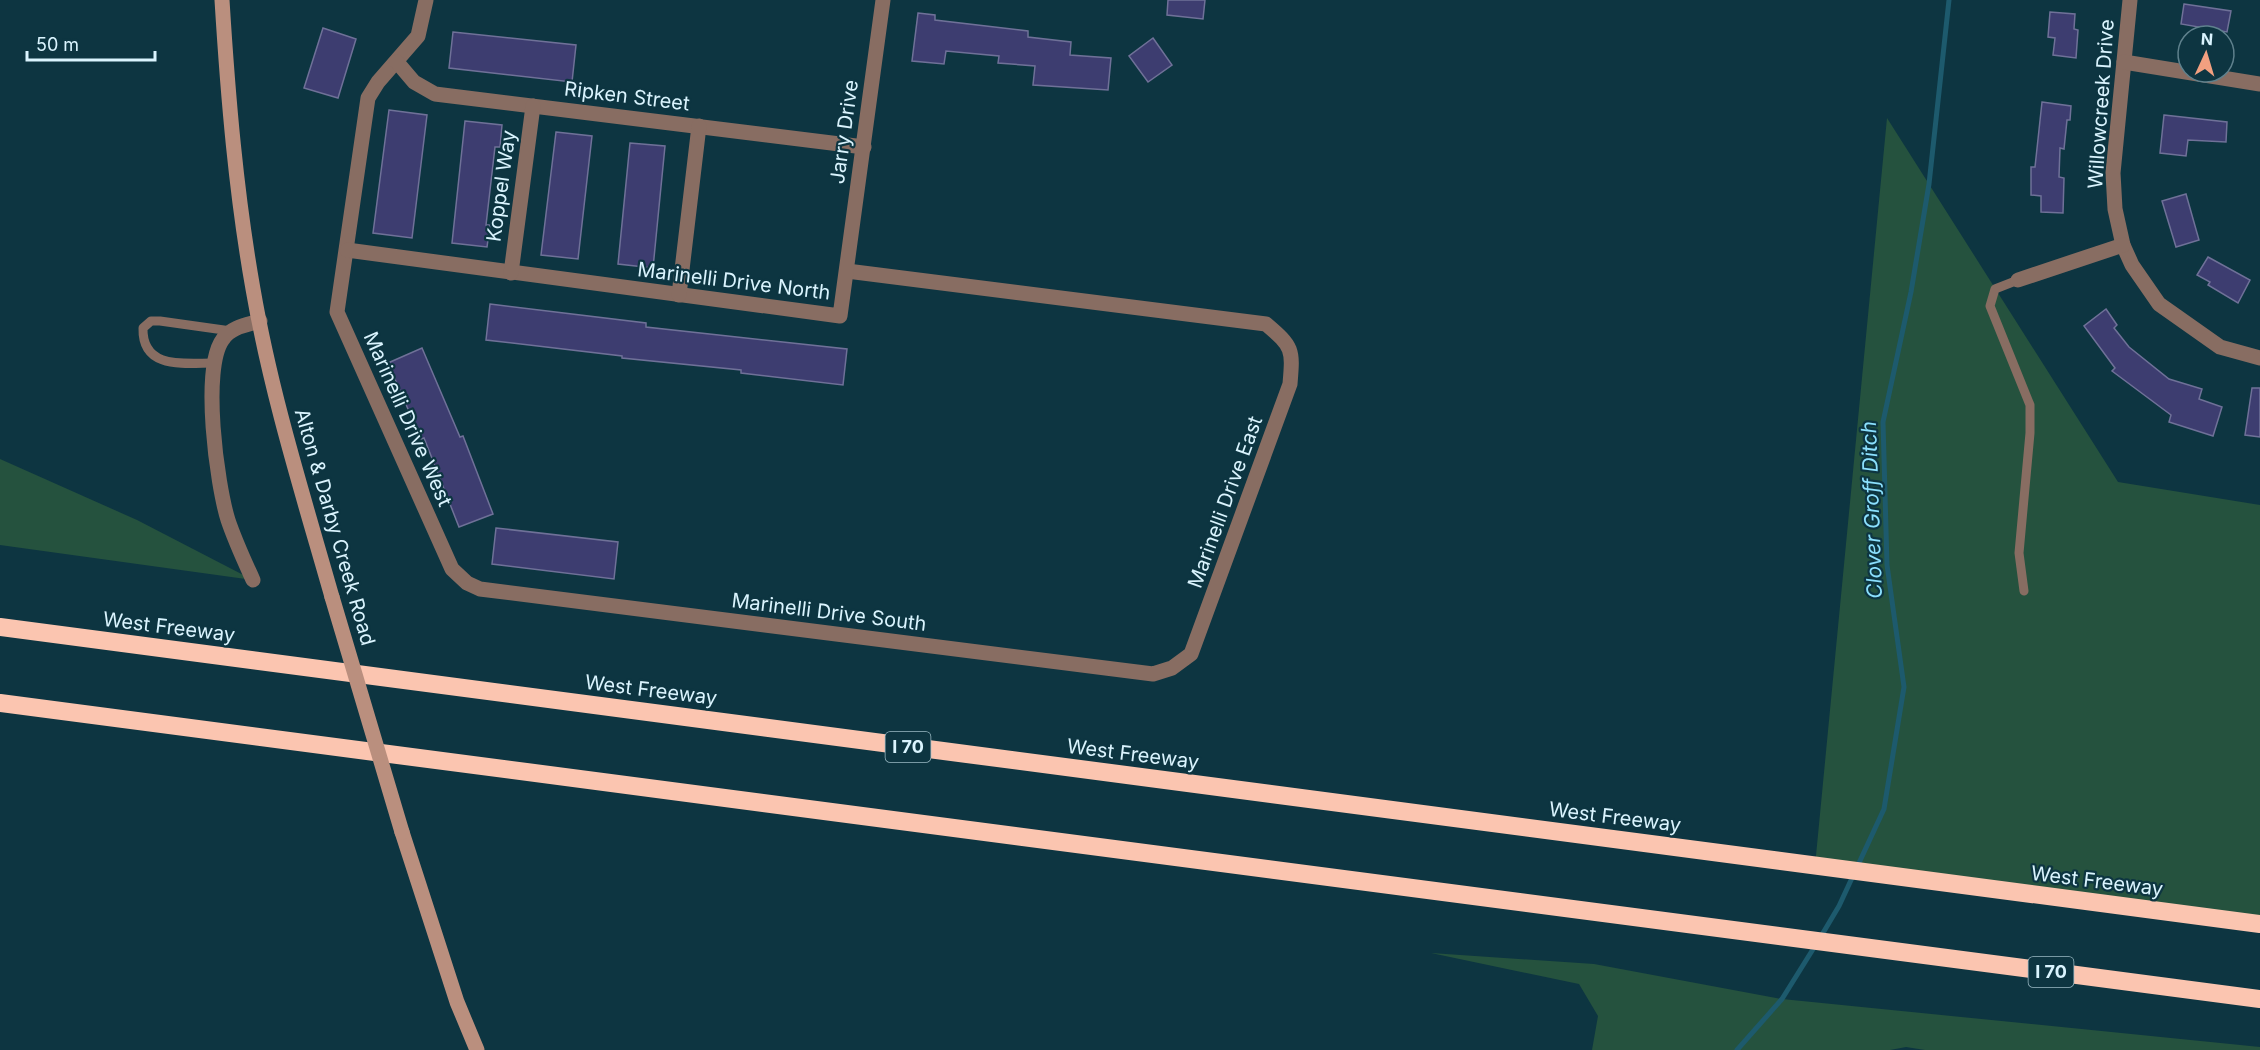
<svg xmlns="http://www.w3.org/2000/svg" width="2260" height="1050" viewBox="0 0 2260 1050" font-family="Inter,sans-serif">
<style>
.green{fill:#25523e}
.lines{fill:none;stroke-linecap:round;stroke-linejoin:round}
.stream{stroke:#1d5a6d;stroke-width:5}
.building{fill:#3d3d70;stroke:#6f7198;stroke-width:1.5}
.lane{stroke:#886d62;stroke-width:9}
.street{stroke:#886d62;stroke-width:15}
.secondary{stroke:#ba8f7e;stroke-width:15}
.highway{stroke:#fbc5b0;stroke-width:18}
.secondary-bridge{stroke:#ba8f7e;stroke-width:15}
.labels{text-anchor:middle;stroke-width:4.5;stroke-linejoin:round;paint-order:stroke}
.shield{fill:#0d3541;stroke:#9cbbc5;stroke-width:1.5}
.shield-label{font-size:18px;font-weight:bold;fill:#daf4fe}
.street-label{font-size:20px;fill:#daf4fe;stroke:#0d3541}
.water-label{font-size:21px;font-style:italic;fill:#8be0fe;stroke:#0d3541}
</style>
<rect width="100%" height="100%" fill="#0d3541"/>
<g class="green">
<path d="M1887 118 2118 482 2260 505V924L1815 866Z"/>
<path d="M0 459 137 520 253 580 0 545Z"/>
<path d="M1431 953 1594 964 1782 999 2260 1047V1050H1925L1906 1047 1890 1050H1592L1598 1016 1579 984Z"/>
</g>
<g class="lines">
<g class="stream">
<path d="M1820 938 1839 906 1884 809 1904 687 1887 565 1883 422 1911 292 1929 184 1949 0"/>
<path d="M1737 1050 1782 999 1815 946"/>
</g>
</g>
<g class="building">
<path d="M1168 0H1205L1203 19 1167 15Z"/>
<path d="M2184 4 2231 11 2227 32 2181 24Z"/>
<path d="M2050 12 2075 14 2074 29 2078 30 2076 58 2053 55 2055 38 2048 37Z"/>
<path d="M918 13 935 15V20L1028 31V37L1071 42 1070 55 1111 58 1108 90 1033 85 1035 66 998 63 999 56 946 51 944 64 912 61Z"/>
<path d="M323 28 356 39 338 98 304 88Z"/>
<path d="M453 32 576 45 572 82 449 68Z"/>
<path d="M1153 38 1172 65 1148 82 1129 56Z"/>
<path d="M2042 102 2071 106 2070 120H2067L2064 149 2060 148 2059 177 2064 178 2063 213 2041 212V196L2031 195V167H2035Z"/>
<path d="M389 110 427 115 412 238 373 233Z"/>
<path d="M2164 115 2227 122 2226 142 2188 140 2186 156 2160 153Z"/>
<path d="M465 121 502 125 500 147H495L486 225H490L487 247 452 243Z"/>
<path d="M556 132 592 136 578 259 541 255Z"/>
<path d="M630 143 665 146 653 268 618 264Z"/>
<path d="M2186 194 2199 240 2176 247 2162 201Z"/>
<path d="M2208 257 2250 280 2238 303 2208 285 2210 282 2197 275Z"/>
<path d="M490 304 646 323V327L847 349 843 385 741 373V370L622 358V356L486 340Z"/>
<path d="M2106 309 2117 325 2114 328 2129 347 2169 379 2202 389 2199 399 2222 407 2213 436 2169 422 2171 415 2112 371 2115 368 2084 326Z"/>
<path d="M422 348 460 437 463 436 493 514 459 527 424 438 421 439 388 363Z"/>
<path d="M2252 388H2260V437L2245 435Z"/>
<path d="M496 528 618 542 614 579 492 564Z"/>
</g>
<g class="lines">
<g class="lane">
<path d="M2018 280 1995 289 1990 306 2030 405V433L2019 553 2024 591"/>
<path d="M213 363C185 363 142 370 143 328L151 321H160L231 331"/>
</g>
<g class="street">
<path d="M426 0 418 36 378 82 368 98 337 312 452 569 467 583 480 589 1153 674 1172 668 1191 654 1290 384C1293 349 1293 347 1266 324L847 271"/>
<path d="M2130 0 2113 173 2115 209 2123 245 2132 265 2159 304 2220 347 2260 358"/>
<path d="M397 62 414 82 435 94 864 147"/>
<path d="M2124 62 2260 84"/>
<path d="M347 250 840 316 883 0"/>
<path d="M511 273 533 106"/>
<path d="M2018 280 2123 245"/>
<path d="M679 295 699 126"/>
<path d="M253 580C244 560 235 541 228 520 217 485 201 368 223 339 231 327 247 325 260 321"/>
</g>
<g class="secondary">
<path d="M222 0C228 97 236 193 253 289 271 394 303 495 332 597"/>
<path d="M402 832 457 1002 477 1050"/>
</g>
<g class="highway">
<path d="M0 627 2260 924"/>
<path d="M0 703 2260 999"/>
</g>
<path class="secondary-bridge" d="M332 597 402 832"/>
</g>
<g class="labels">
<g class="shield">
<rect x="885.5" y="732" width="45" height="30" rx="4.5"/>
<rect x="2028.5" y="957" width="45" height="30" rx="4.5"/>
</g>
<g class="shield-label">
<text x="908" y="753">I 70</text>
<text x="2051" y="978">I 70</text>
</g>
<g class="street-label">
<text transform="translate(627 96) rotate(7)" y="7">Ripken Street</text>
<text transform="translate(2101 104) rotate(-86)" y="7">Willowcreek Drive</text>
<text transform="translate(844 132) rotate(-82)" y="7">Jarry Drive</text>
<text transform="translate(501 186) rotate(-82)" y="7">Koppel Way</text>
<text transform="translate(734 281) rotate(7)" y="7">Marinelli Drive North</text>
<text transform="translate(408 419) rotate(66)" y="7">Marinelli Drive West</text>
<text transform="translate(1225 502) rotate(-70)" y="7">Marinelli Drive East</text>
<text transform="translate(335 527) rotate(74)" y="7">Alton &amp; Darby Creek Road</text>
<text transform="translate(829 612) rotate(7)" y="7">Marinelli Drive South</text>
<text transform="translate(169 627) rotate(7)" y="7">West Freeway</text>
<text transform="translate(651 690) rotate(7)" y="7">West Freeway</text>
<text transform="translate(1133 754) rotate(7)" y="7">West Freeway</text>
<text transform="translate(1615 817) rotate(7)" y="7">West Freeway</text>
<text transform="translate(2097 881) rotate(7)" y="7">West Freeway</text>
</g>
<g class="water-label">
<text transform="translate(1872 510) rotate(-92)" y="7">Clover Groff Ditch</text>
</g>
</g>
<g transform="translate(2206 54) rotate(4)"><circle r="28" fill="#0d3541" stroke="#5f818d" stroke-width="1.5"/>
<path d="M0-4.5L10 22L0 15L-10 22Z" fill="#f2a080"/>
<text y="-9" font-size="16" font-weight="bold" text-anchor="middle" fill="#daf4fe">N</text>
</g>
<path d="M27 51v9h128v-9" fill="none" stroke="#daf4fe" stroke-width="3"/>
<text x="36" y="51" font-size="18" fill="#daf4fe" stroke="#0d3541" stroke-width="4.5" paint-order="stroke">50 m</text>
</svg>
